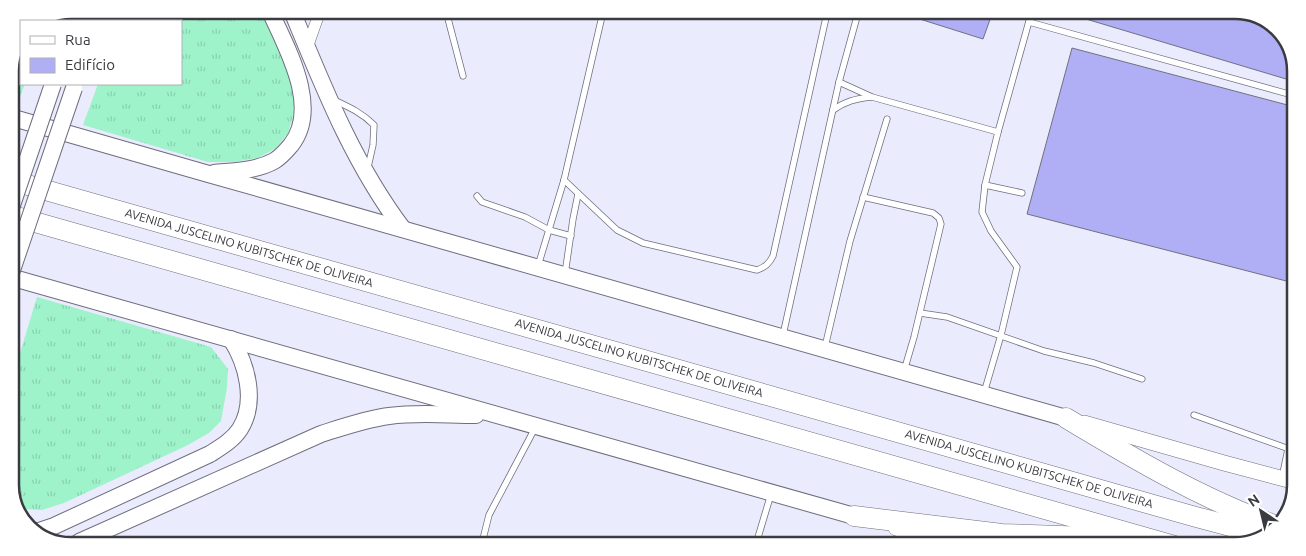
<svg xmlns="http://www.w3.org/2000/svg" width="1306" height="556" viewBox="0 0 1306 556" font-family="Ubuntu,sans-serif">
<style>
.grass{fill:url(#grass-tufts)}
.building{fill:#b0aff6;stroke:#707080}
.lines{fill:none;stroke-linecap:round;stroke-linejoin:round}
.service-casing{stroke:#6e6e7e;stroke-width:7}
.minor-casing{stroke:#6e6e7e;stroke-width:12}
.secondary-casing{stroke:#6e6e7e;stroke-width:16}
.primary-casing{stroke:#6e6e7e;stroke-width:18}
.motorway-casing{stroke:#6e6e7e;stroke-width:21}
.service{stroke:#fff;stroke-width:5.5}
.minor{stroke:#fff;stroke-width:11}
.secondary{stroke:#fff;stroke-width:15}
.primary{stroke:#fff;stroke-width:16}
.motorway{stroke:#fff;stroke-width:20}
.primary-bridge-casing{stroke:#6e6e7e;stroke-width:18;stroke-linecap:butt}
.primary-bridge{stroke:#fff;stroke-width:16}
.labels{text-anchor:middle;stroke-width:4;stroke-linejoin:round;paint-order:stroke}
.street-label{font-size:12px;fill:#3a3a41;stroke:#fff}
.rim{fill:none;stroke:#3a3a41;stroke-width:2.5}
</style>
<defs>
<pattern id="grass-tufts" width="24" height="20" patternUnits="userSpaceOnUse" patternTransform="scale(1.25)"><rect width="24" height="20" fill="#9ef3ca"/><path d="M3 7l-1-3M5 7V3M7 7l1-3M15 17l-1-3M17 17v-4M19 17l1-3" fill="none" stroke="#89d1af"/></pattern>
</defs>
<rect width="100%" height="100%" fill="#ebebfe"/>
<g class="grass">
<path d="M124 10 260 11 286 64 295 92 293 116 288 133 276 148 258 158 234 162H208L83 125 98 84H181V21H120Z"/>
<path d="M21 42V84H25L18 101 10 98V67Z"/>
<path d="M37 297 211 347 228 369 227 388 221 421 209 433 188 445 64 503 42 510 17 509 10 490V386Z"/>
</g>
<g class="building">
<path d="M908 13H938L992 14 983 39 907 15Z"/>
<path d="M1076 14 1258 15 1284 34 1296 66V82L1076 16Z"/>
<path d="M1072 48 1295 107 1294 283 1027 214Z"/>
</g>
<g class="lines">
<g class="service-casing">
<g id="service">
<path d="M446 11 463 76"/>
<path d="M1029 22 1296 96"/>
<path d="M839 82 872 97 998 132"/>
<path d="M334 100C349 107 362 113 374 125L373 145 368 167"/>
<path d="M833 110C846 101 855 99 871 97"/>
<path d="M564 180 617 230 643 243 757 270C765 267 769 264 773 256L827 13"/>
<path d="M985 185 1022 193"/>
<path d="M477 196 482 202 525 217 549 230 571 236"/>
<path d="M863 197 933 213 939 218 941 224 914 337 904 371"/>
<path d="M538 266 564 180 603 12"/>
<path d="M565 274 573 219 578 194"/>
<path d="M920 313 947 317 1044 351 1094 363 1142 379"/>
<path d="M783 335 839 82 858 13"/>
<path d="M825 347 850 241 887 119"/>
<path d="M984 393 1001 335 1017 267 991 231 982 212 985 185 998 132 1031 14"/>
<path d="M1194 415 1292 450"/>
<path d="M1282 478 1288 449"/>
<path d="M482 543 489 515 535 428"/>
<path d="M756 544 771 494"/>
</g>
</g>
<g class="minor-casing">
<path id="minor" d="M307 48 320 11"/>
</g>
<g class="secondary-casing">
<g id="secondary">
<path d="M1084 423 1224 463 1292 481"/>
<path d="M896 528 955 545"/>
</g>
</g>
<g class="primary-casing">
<g id="primary">
<path d="M292 11C323 86 353 163 403 229"/>
<path d="M75 21 78 10"/>
<path d="M96 21 100 10"/>
<path d="M10 117 205 173 1066 418"/>
<path d="M214 173C233 171 256 171 274 161 281 157 286 151 291 145 321 107 286 47 270 11"/>
<path d="M10 277 854 516"/>
<path d="M36 532 54 526 210 454C221 447 233 440 240 429 257 402 247 364 231 339"/>
<path d="M79 542 321 434C343 427 366 419 389 416 418 412 447 415 476 415"/>
</g>
</g>
<g class="motorway-casing">
<g id="motorway">
<path d="M10 180 1196 517 1268 536"/>
<path d="M10 215 1175 546"/>
<path d="M1066 418C1134 459 1202 499 1277 526"/>
<path d="M854 516 1002 534 1090 537 1118 539"/>
</g>
</g>
<use href="#service" class="service"/>
<use href="#minor" class="minor"/>
<use href="#secondary" class="secondary"/>
<use href="#primary" class="primary"/>
<use href="#motorway" class="motorway"/>
<g class="primary-bridge-casing">
<g id="primary-bridge">
<path d="M10 211 53 84"/>
<path d="M10 276 74 88"/>
</g>
</g>
<use href="#primary-bridge" class="primary-bridge"/>
</g>
<g class="labels">
<g class="street-label">
<text transform="translate(249 248) rotate(16)" y="4">AVENIDA JUSCELINO KUBITSCHEK DE OLIVEIRA</text>
<text transform="translate(639 358) rotate(16)" y="4">AVENIDA JUSCELINO KUBITSCHEK DE OLIVEIRA</text>
<text transform="translate(1029 469) rotate(16)" y="4">AVENIDA JUSCELINO KUBITSCHEK DE OLIVEIRA</text>
</g>
</g>
<path d="M0 0H1306V556H0ZM71 19H1235A52 52 0 0 1 1287 71V485A52 52 0 0 1 1235 537H71A52 52 0 0 1 19 485V71A52 52 0 0 1 71 19Z" fill="#fff" fill-rule="evenodd"/>
<path class="rim" d="M71 19H1235A52 52 0 0 1 1287 71V485A52 52 0 0 1 1235 537H71A52 52 0 0 1 19 485V71A52 52 0 0 1 71 19Z"/>
<rect x="20" y="20" width="162" height="65" fill="#ffffff" stroke="#b0b0b3"/>
<rect x="30" y="36" width="25" height="8" fill="#ffffff" stroke="#b0b0b3"/>
<text x="65" y="45" font-size="15" fill="#3a3a41">Rua</text>
<rect x="30" y="58" width="25" height="15" fill="#b0aff6" stroke="#b0b0b3"/>
<text x="65" y="70" font-size="15" fill="#3a3a41">Edifício</text>
<g transform="translate(1261 511) rotate(325)" stroke="#ffffff" stroke-width="4" paint-order="stroke">
<path d="M0-4L9 19L0 12L-9 19Z" fill="#3a3a41"/>
<text y="-8" font-size="14" font-weight="bold" text-anchor="middle" fill="#3a3a41">N</text>
</g>
</svg>
